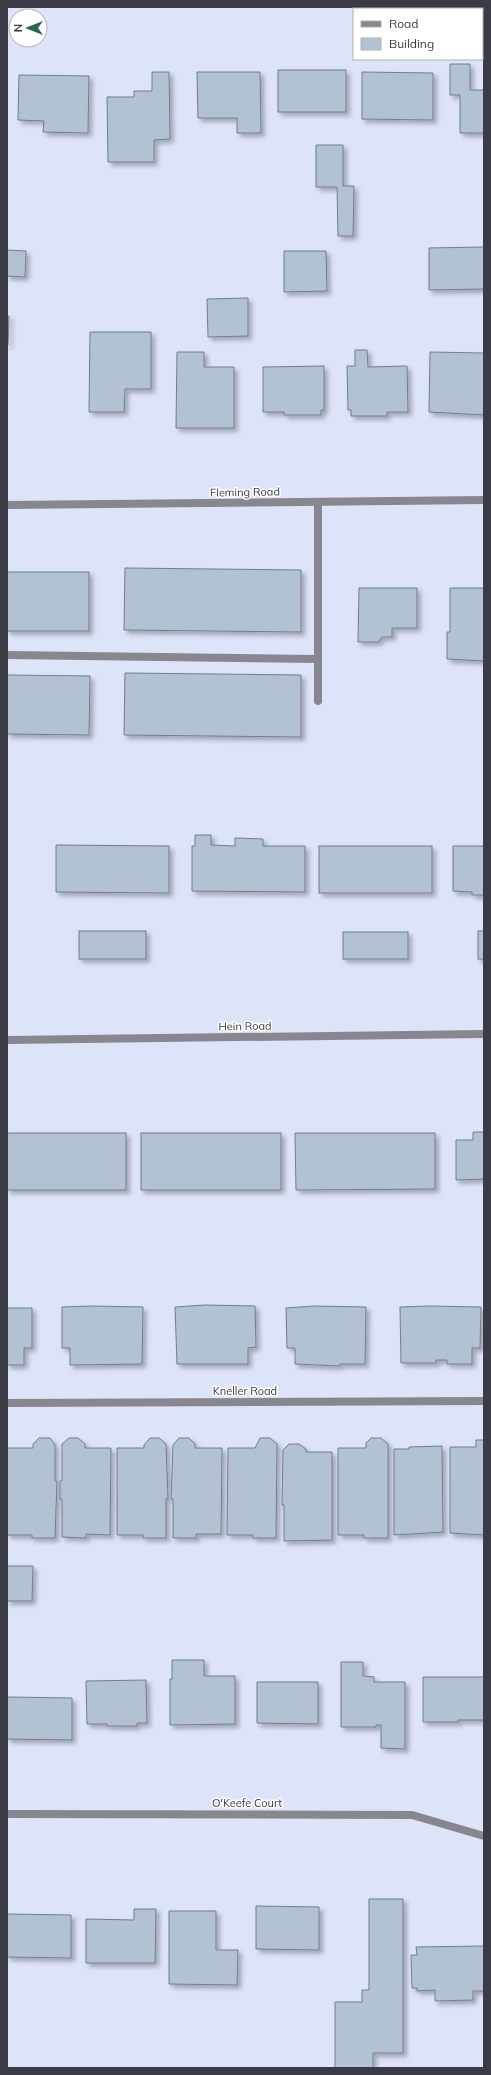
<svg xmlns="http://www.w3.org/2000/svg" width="491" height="2075" viewBox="0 0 491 2075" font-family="Mulish,sans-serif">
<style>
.building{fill:#b3c2d3;stroke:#707e8e;filter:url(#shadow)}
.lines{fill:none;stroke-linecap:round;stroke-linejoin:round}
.lane{stroke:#88868f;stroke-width:8}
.street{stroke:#88868f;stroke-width:8}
.labels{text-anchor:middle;stroke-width:3;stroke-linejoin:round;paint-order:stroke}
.street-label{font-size:11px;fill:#393c44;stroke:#fff}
</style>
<defs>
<filter id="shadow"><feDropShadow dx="3.5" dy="3.5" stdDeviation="2" flood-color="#0004"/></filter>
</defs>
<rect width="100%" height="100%" fill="#dde3f8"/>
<g class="building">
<path d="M450 64H470V90H484V133H460V95H450Z"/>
<rect x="278" y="70" width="68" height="42"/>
<path d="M152 72H169L170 139 154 140V162H108L107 97H134V91H152Z"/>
<path d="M197 72H260L261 133H237V118H198Z"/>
<path d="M362 72 433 73V120L362 119Z"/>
<path d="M19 75 89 76 88 133 43 132 44 121 18 120Z"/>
<path d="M316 145H343V186H354L353 236H338L337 187H316Z"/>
<path d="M484 247V289L429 290V248Z"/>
<path d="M7 250 26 251 25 277 7 276Z"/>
<path d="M284 251H326L327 291 284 292Z"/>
<path d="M248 298V336L208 337 207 299Z"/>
<path d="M7 316H9L8 345H7Z"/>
<path d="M90 332H151V389H125L124 412H89Z"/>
<path d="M355 350H367L368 367 407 366 408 412H387V416H351V410H348L347 366H355Z"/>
<path d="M177 352H204V367H234V428H176Z"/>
<path d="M430 352 484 353V415L429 412Z"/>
<path d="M324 366V410H321V415H284V412H263V367Z"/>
<path d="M125 568 301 570V632L124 630Z"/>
<rect x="7" y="572" width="82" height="59"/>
<path d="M359 588H417V628H392V637H382L378 642H358Z"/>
<path d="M450 588H484V661L447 659V632H450Z"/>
<path d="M125 673 301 675V737L124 735Z"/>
<path d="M7 675 90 676 89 735 7 734Z"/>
<path d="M195 835H211V845L235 846V838L263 839V846H305V892L192 891V846H195Z"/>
<path d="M56 845 169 846V893L56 892Z"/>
<rect x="319" y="846" width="113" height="47"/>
<path d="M453 846H484V895H472V892L453 891Z"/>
<rect x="79" y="931" width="67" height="28"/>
<rect x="478" y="931" width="6" height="28"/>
<rect x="343" y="932" width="65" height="27"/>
<path d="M473 1132H484V1179L456 1180V1140H473Z"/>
<rect x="7" y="1133" width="119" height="57"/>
<rect x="141" y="1133" width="140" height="57"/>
<path d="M295 1133H435V1189L296 1190Z"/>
<path d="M205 1305 255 1306 256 1347 248 1348V1364H177L175 1307Z"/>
<path d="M91 1306 143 1307 142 1364 70 1365V1348H62V1307Z"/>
<path d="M314 1306 366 1307 365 1364H340V1366L295 1364V1348H287L286 1308Z"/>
<path d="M430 1306 481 1307 480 1348H472V1364H447V1360H436V1363H401L400 1307Z"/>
<path d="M7 1308H32V1348H24V1365H7Z"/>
<path d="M39 1438H50L55 1445V1481H57L55 1538H32V1535H7V1448H33V1444Z"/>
<path d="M69 1438H78L85 1444V1448H111L110 1535 86 1534V1538L62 1537V1499H60V1481H62V1444Z"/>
<path d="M150 1438H159L166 1444 168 1499H166V1538H143V1535H117V1448H144V1445Z"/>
<path d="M179 1438H189L195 1444V1448H222L221 1534H196V1538H173V1499H171L173 1445Z"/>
<path d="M260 1438H270L277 1444 276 1538H253V1535H227L228 1448H255Z"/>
<path d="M371 1438H381L388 1444V1538H364V1535H338V1448H366V1443Z"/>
<path d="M476 1440H484V1535L450 1533V1447H476Z"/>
<path d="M289 1444H299L306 1449V1452H332V1540L284 1541V1505H282L283 1450Z"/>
<path d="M442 1446 443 1532 394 1535V1449H409V1447Z"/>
<path d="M7 1566H33L32 1601H7Z"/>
<path d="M172 1660H204V1676H235V1724L170 1725V1679H172Z"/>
<path d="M341 1662H363V1676L374 1677V1682H405V1749L381 1748V1725H376V1727H341Z"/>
<path d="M423 1677H484V1720H458V1722H423Z"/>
<path d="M146 1680 147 1723H137V1726H107V1724H87L86 1681Z"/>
<path d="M257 1682H318V1724L257 1723Z"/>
<path d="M7 1697 72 1698V1740L7 1739Z"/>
<path d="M369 1899H403V2053H373V2068H335V2002H362V1990H369Z"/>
<path d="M256 1906 319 1907V1950L256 1949Z"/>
<path d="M134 1909H156L155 1963H86V1919L134 1920Z"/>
<path d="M169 1911H216V1950H238L237 1985 169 1984Z"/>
<path d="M7 1914 71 1915V1958L7 1957Z"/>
<path d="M484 1946V1991H473V2000L435 2001V1990L417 1991V1988H412L411 1955H417L416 1947Z"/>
</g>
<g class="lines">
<g class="lane">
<path d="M318 502V701"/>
<path d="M7 655 318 659"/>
</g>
<g class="street">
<path d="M7 505 484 500"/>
<path d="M7 1040 484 1034"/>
<path d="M7 1403 484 1401"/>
<path d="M7 1814 412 1815 484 1836"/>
</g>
</g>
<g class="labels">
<g class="street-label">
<text transform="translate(245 492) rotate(-1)" y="4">Fleming Road</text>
<text transform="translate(245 1026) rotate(-1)" y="4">Hein Road</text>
<text x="245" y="1395">Kneller Road</text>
<text x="247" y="1807">O'Keefe Court</text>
</g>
</g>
<rect width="491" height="2075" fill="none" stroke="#393c44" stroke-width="16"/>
<rect x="353" y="8" width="130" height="52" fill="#ffffff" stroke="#b0b1b4"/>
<rect x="361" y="21" width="20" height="6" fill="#88868f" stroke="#b0b1b4"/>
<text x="389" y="28" font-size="12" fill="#393c44">Road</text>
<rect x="361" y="38" width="20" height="12" fill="#b3c2d3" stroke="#b0b1b4"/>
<text x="389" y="48" font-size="12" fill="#393c44">Building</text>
<g transform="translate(28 28) rotate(270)"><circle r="19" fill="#ffffff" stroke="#b0b1b4"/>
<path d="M0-3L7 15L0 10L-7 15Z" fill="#266552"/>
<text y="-6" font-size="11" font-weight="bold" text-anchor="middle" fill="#393c44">N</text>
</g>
</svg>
